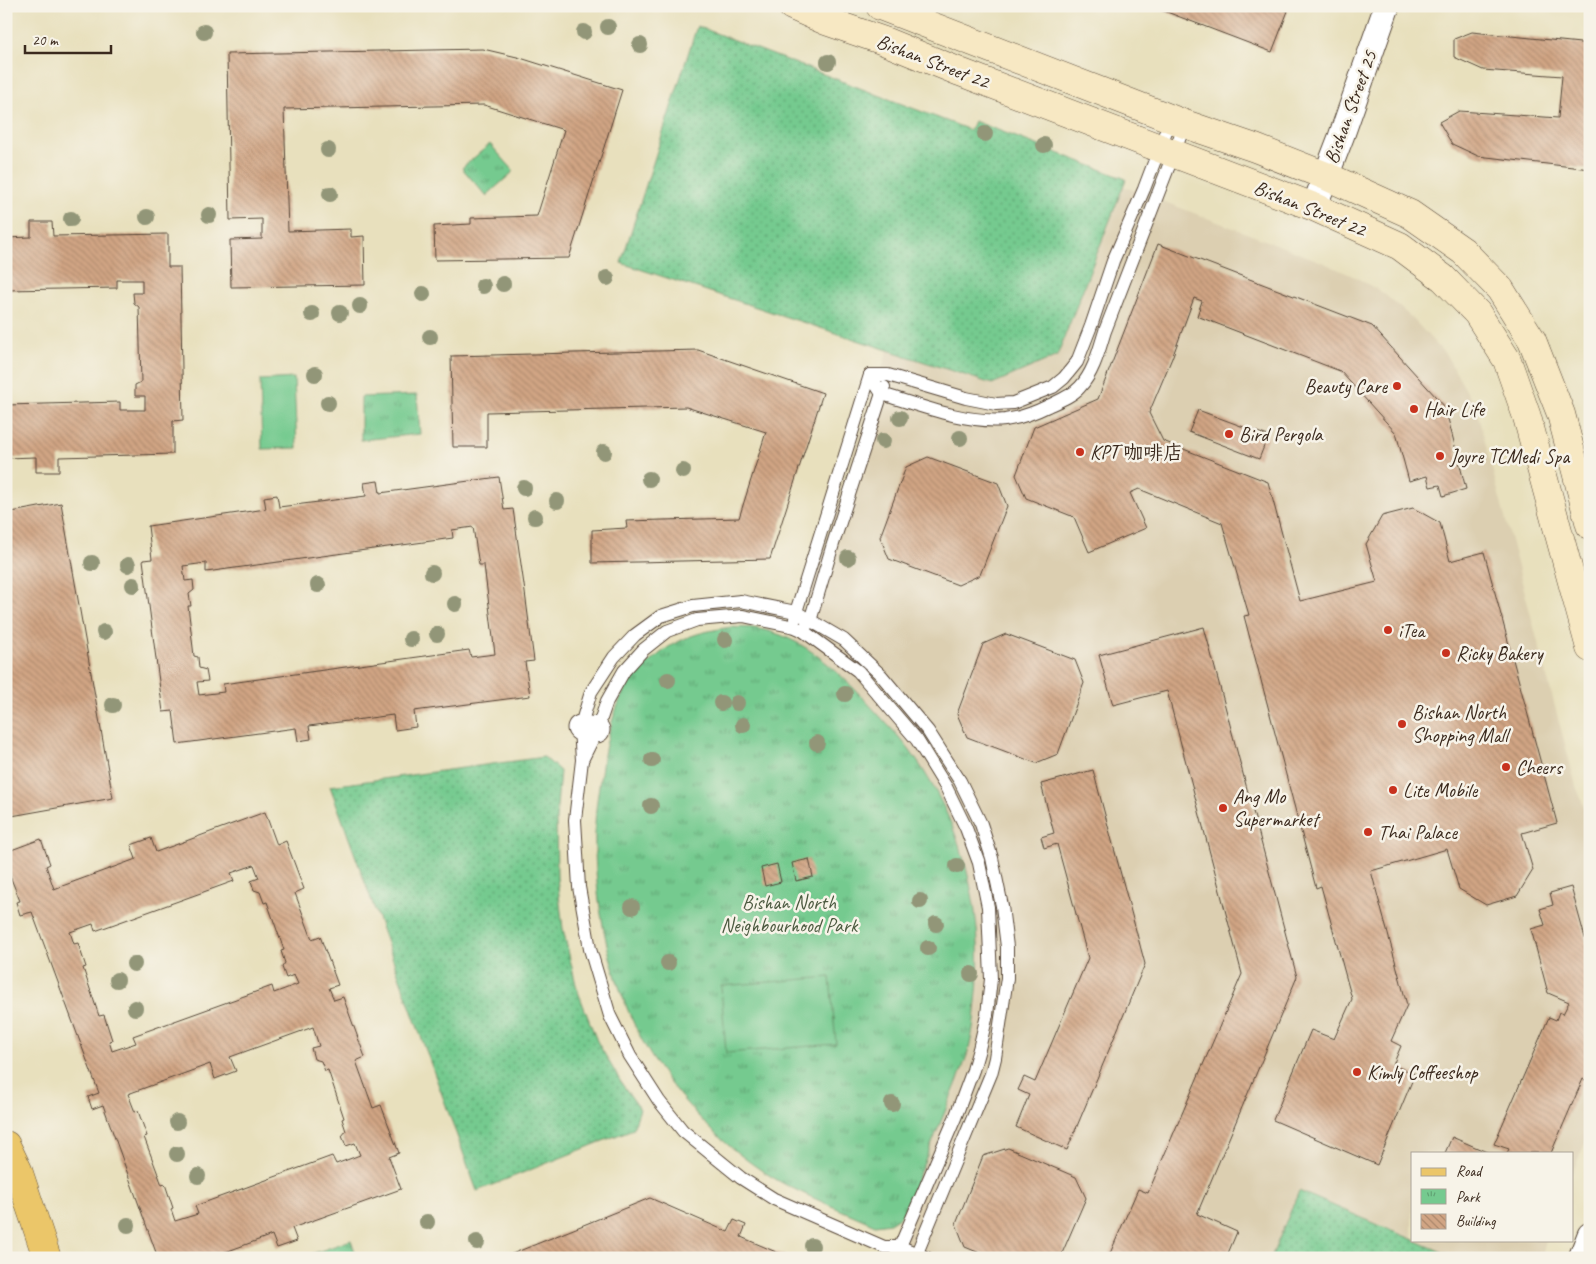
<svg xmlns="http://www.w3.org/2000/svg" width="1596" height="1264" viewBox="0 0 1596 1264" font-family="Caveat,'LXGW WenKai TC',sans-serif">
<style>
.built{fill:#dccfb1}
.grass{fill:url(#grass-dots);stroke:#587a56}
.park{fill:url(#park-tufts);stroke:#587a56}
.pitch{fill:#75ca8f;stroke:#587a56}
.building{fill:url(#building-back-hatch);fill-rule:evenodd}
.lines{fill:none;stroke-linecap:round;stroke-linejoin:round}
.service-casing{stroke:#554536;stroke-width:14}
.minor-casing{stroke:#554536;stroke-width:27}
.secondary-casing{stroke:#554536;stroke-width:29}
.primary-casing{stroke:#554536;stroke-width:29}
.service{stroke:#fff;stroke-width:12}
.minor{stroke:#fff;stroke-width:25}
.secondary{stroke:#f7e8c3;stroke-width:28}
.primary{stroke:#ebc669;stroke-width:28}
.tree{fill:#929678}
.poi-dot{fill:#c8321e;stroke:#f7f3e8;stroke-width:2}
.labels{text-anchor:middle;stroke-width:5;stroke-linejoin:round;paint-order:stroke}
.street-label{font-size:20px;fill:#3b2a1e;stroke:#f7f3e8}
.poi-label{font-size:20px;fill:#3b2a1e;stroke:#f7f3e8;text-anchor:start}
.park-label{font-size:20px;fill:#4c5a40;stroke:#f7f3e8}
</style>
<defs>
<pattern id="grass-dots" width="8" height="8" patternUnits="userSpaceOnUse" patternTransform="scale(1.25)"><rect width="8" height="8" fill="#75ca8f"/><path d="M2 2h.1M6 6h.1" fill="none" stroke="#61a474" stroke-width="1.8" stroke-linecap="round"/></pattern>
<pattern id="park-tufts" width="24" height="20" patternUnits="userSpaceOnUse" patternTransform="scale(1.25)"><rect width="24" height="20" fill="#75ca8f"/><path d="M3 7l-1-3M5 7V3M7 7l1-3M15 17l-1-3M17 17v-4M19 17l1-3" fill="none" stroke="#61a474"/></pattern>
<pattern id="building-back-hatch" width="6" height="6" patternUnits="userSpaceOnUse" patternTransform="scale(1.25)"><rect width="6" height="6" fill="#d1a584"/><path d="M-1 5l2 2M0 0l6 6M5-1l2 2" fill="none" stroke="#ab876b"/></pattern>
</defs>
<rect width="100%" height="100%" fill="#f7f3e8"/>
<filter id="ink" filterUnits="userSpaceOnUse"><feTurbulence type="fractalNoise" baseFrequency=".02" numOctaves="2"/><feDisplacementMap in="SourceGraphic" scale="10" xChannelSelector="R" yChannelSelector="G"/><feConvolveMatrix kernelMatrix="1 2 1 2 8 2 1 2 1" color-interpolation-filters="sRGB"/></filter>
<filter id="wash" filterUnits="userSpaceOnUse"><feTurbulence type="fractalNoise" baseFrequency=".0096" numOctaves="4" result="noise"/><feDisplacementMap in="SourceGraphic" scale="20" xChannelSelector="R" yChannelSelector="G"/><feGaussianBlur stdDeviation="1.12" result="paint"/><feColorMatrix in="noise" values="0 0 0 0 0 0 0 0 0 0 0 0 0 0 0 0 0 1.4 0 .05"/><feComposite in="paint" operator="in"/></filter>
<g filter="url(#wash)">
<rect width="100%" height="100%" fill="#e8e0bd"/>
<g class="built">
<path d="M1123 186 1322 262 1357 278 1383 293 1412 318 1446 355 1476 408 1576 786 1590 822V1132L1572 1173V1153H1412V1239L1300 1191 1271 1258H884L966 1060 974 1023 979 978 978 938 973 895 963 858 947 816 926 775 904 743 849 683 815 653 794 641 888 350 992 384 1057 356Z"/>
<path d="M1415 1240H1546L1542 1258H1456Z"/>
</g>
<g class="grass">
<path d="M697 26 970 130 974 121 1126 179 1057 356 992 384 621 263Z"/>
<path d="M544 757 560 771 556 819 557 878 563 929 577 989 597 1041 622 1084 640 1109 633 1129 477 1191 330 786Z"/>
<path d="M1299 1191 1456 1258H1271Z"/>
</g>
<g class="park">
<path d="M490 144 514 171 486 196 462 168Z"/>
<path d="M417 395 420 434 361 440V397Z"/>
<path d="M731 627C739 628 747 627 754 628 805 635 843 676 876 712 885 722 895 732 904 743 961 815 987 912 976 1002 974 1022 972 1043 965 1061 959 1079 951 1096 944 1114 930 1148 916 1182 902 1215L890 1223 875 1225C846 1212 816 1200 788 1186 740 1161 701 1123 669 1082 616 1014 593 914 595 829 595 808 599 787 602 766 606 741 615 703 629 683 635 674 644 667 652 660 660 654 668 646 678 642 694 633 713 630 731 627Z"/>
<path d="M351 1240 357 1258H313L312 1254Z"/>
</g>
<g class="pitch">
<path d="M294 378 297 448 262 449 260 380Z"/>
<path d="M830 977 836 1044 726 1053 721 986Z"/>
</g>
<g id="blocks">
<g class="building">
<path d="M1151 6H1276L1288 11 1272 52Z"/>
<path d="M1472 32 1590 44V169L1478 156 1452 144 1439 122 1459 111 1558 118 1562 76 1483 70 1454 57V39Z"/>
<path d="M483 49 517 57 622 90 569 258 435 260 434 226 471 224V218L537 216 564 130 484 105 284 109 288 231 351 229V237L364 236 365 285 231 287 230 240 262 239V219L230 220 227 54Z"/>
<path d="M31 222H52L53 236 168 234V267H180L183 420 173 421V454L59 457V472H36V457L6 458V405L120 402V410H145V396H135V385L141 382 139 307 134 303 133 293H142V280H117V288L6 290V238L31 237Z"/>
<path d="M1158 244 1372 326 1445 407 1466 489 1443 496 1440 485 1430 487 1427 476 1409 481 1396 433 1340 371 1197 316 1202 301 1194 298 1172 358 1149 413 1163 441 1268 482 1300 601 1377 582 1366 544 1382 516 1413 508 1440 523 1450 561 1484 552 1557 823 1522 833 1533 870 1517 896 1486 905 1459 889 1447 849 1371 871 1407 1005 1391 1041 1401 1046 1393 1065 1415 1074 1377 1165 1273 1120 1311 1030 1334 1039 1352 999 1321 886 1316 888 1244 616 1249 615 1222 523 1139 489 1130 493 1146 528 1089 552 1074 517 1026 498 1016 475 1034 427 1098 399Z"/>
<path d="M698 350 823 393 770 559 592 563V530L627 528 626 521 739 518 766 432 686 407 487 412V447H453L451 356Z"/>
<path d="M1198 410 1268 436 1259 459 1189 432Z"/>
<path d="M928 457 998 483 1007 506 980 575 958 585 889 559 880 537 906 467Z"/>
<path d="M499 477 504 510 513 509 524 585 534 661 525 662 530 696 414 711 416 727 395 730 393 715 309 726 311 739 298 741 296 728 177 744 173 711 163 712 143 560 152 559 148 526 266 509 264 497 277 495 279 507 366 496 364 483 378 481 380 493ZM473 527 479 565H484L495 654 471 657 469 650 396 660 223 684 224 692 199 695 197 682 208 681 206 670 199 668 198 657 194 656 188 606H191L189 594 194 590 193 580 185 581 183 566 206 563V572L453 538 452 530Z"/>
<path d="M61 503 113 798 6 817V513Z"/>
<path d="M1204 627 1297 977 1197 1214 1237 1232 1226 1258H1108L1138 1189 1148 1193 1242 974 1167 691 1113 705 1099 655Z"/>
<path d="M1006 634 1075 660 1084 683 1058 754 1036 763 967 737 957 714 983 644Z"/>
<path d="M1093 770 1145 964 1067 1150 1016 1127 1029 1095 1018 1090 1024 1077 1035 1082 1088 958 1057 844 1044 848 1043 844 1041 837 1054 833 1041 784Z"/>
<path d="M265 812 277 845 286 841 304 889 295 893 312 939 320 936 338 985 329 988 334 1000 343 997 365 1057 356 1061 373 1108 381 1105 399 1153 389 1157 401 1189 292 1228 297 1241 277 1248 272 1235 209 1258H158L103 1105 92 1109 88 1097 99 1093 32 912 20 915 16 902 20 901 6 866V852L41 839 50 864 46 866 54 889 136 859 131 845 151 838 156 852ZM254 865 259 878 251 881 254 890 260 892 264 903 267 902 284 950 281 951 285 963 282 967 286 978 294 975 298 984 274 993 272 986 133 1036 136 1043 112 1051 109 1041 112 1040 104 1015 99 1016 83 968 86 967 78 943 74 944 70 932 93 924 95 931 234 881 231 873ZM313 1027 319 1046 311 1048 314 1059 321 1061 325 1071 328 1070 344 1118 342 1119 346 1131 342 1136 346 1146 355 1143 360 1155 336 1164 332 1156 195 1206 198 1214 175 1221 171 1209 173 1208 165 1184 162 1185 144 1137 147 1136 138 1111 135 1112 128 1094 210 1064 215 1079 236 1071 230 1057Z"/>
<path d="M809 859 813 877 796 881 792 863Z"/>
<path d="M777 864 781 882 765 886 761 868Z"/>
<path d="M1571 887 1590 956V1062L1587 1069 1590 1070V1082L1583 1079 1551 1153H1507L1509 1149 1494 1144 1549 1017 1556 1020 1559 1012 1563 1014 1569 1002 1548 993 1531 929 1545 925 1540 909 1553 905 1550 893Z"/>
<path d="M1452 1137 1489 1153H1445Z"/>
<path d="M1008 1148 1076 1177 1086 1198 1060 1258H992L965 1247 956 1224 983 1156Z"/>
<path d="M650 1198 728 1232 734 1220 746 1225 741 1237 790 1258H655L650 1256 645 1258H502Z"/>
</g>
</g>
</g>
<g filter="url(#ink)">
<use href="#blocks" fill-opacity="0" stroke="#554536" stroke-width="1"/>
<g class="lines">
<g class="service-casing">
<g id="service">
<path d="M870 375 882 394C918 405 967 424 1005 420 1020 418 1034 413 1048 406 1059 401 1072 396 1080 387 1094 372 1099 350 1105 331L1185 124"/>
<path d="M870 375H888L966 398 996 404 1013 403 1053 387 1064 378 1077 362 1091 326 1113 261 1144 189 1171 118"/>
<path d="M795 619 796 612 870 375"/>
<path d="M805 627 810 621 833 544 884 387"/>
<path d="M582 760 597 730 607 701 624 671 643 650 667 631 697 620 743 616 795 627 802 630 858 671 917 740 946 787 966 828 979 863 988 907 991 979 987 1015 979 1049 973 1070 955 1118 895 1258"/>
<path d="M915 1258 917 1253 991 1074 995 1058 1007 978V947L1002 906 992 858 981 824 960 781 928 731 881 675 844 640 796 612 741 601 693 606 661 616 635 635 614 657 591 692 580 728 582 760 575 820 579 887 590 949 610 1016 630 1056 659 1101 683 1131 741 1178 774 1199 884 1247H901L927 1258"/>
</g>
</g>
<g class="minor-casing">
<g id="minor">
<path d="M1314 207 1341 137 1387 6"/>
<path d="M580 728 597 730"/>
<path d="M1581 1258 1590 1235"/>
</g>
</g>
<g class="secondary-casing">
<g id="secondary">
<path d="M792 6 826 21 884 41 960 72 1314 207 1400 246 1443 278 1477 313 1507 360 1527 417 1590 648"/>
<path d="M880 6 1185 124 1255 148 1326 176 1410 214 1463 251 1500 289 1532 340 1561 414 1590 525"/>
</g>
</g>
<g class="primary-casing">
<path id="primary" d="M6 1145 18 1170 47 1258"/>
</g>
<use href="#service" class="service"/>
<use href="#minor" class="minor"/>
<use href="#secondary" class="secondary"/>
<use href="#primary" class="primary"/>
</g>
<g class="tree">
<circle cx="608" cy="27" r="8"/>
<circle cx="204" cy="32" r="8"/>
<circle cx="584" cy="32" r="8"/>
<circle cx="640" cy="45" r="8"/>
<circle cx="828" cy="62" r="8"/>
<circle cx="985" cy="134" r="8"/>
<circle cx="1044" cy="145" r="8"/>
<circle cx="328" cy="150" r="8"/>
<circle cx="330" cy="194" r="8"/>
<circle cx="209" cy="215" r="8"/>
<circle cx="147" cy="217" r="8"/>
<circle cx="71" cy="219" r="8"/>
<circle cx="607" cy="278" r="8"/>
<circle cx="503" cy="284" r="8"/>
<circle cx="483" cy="286" r="8"/>
<circle cx="423" cy="294" r="8"/>
<circle cx="360" cy="306" r="8"/>
<circle cx="340" cy="313" r="8"/>
<circle cx="312" cy="314" r="8"/>
<circle cx="430" cy="337" r="8"/>
<circle cx="315" cy="374" r="8"/>
<circle cx="328" cy="403" r="8"/>
<circle cx="900" cy="418" r="8"/>
<circle cx="960" cy="438" r="8"/>
<circle cx="883" cy="441" r="8"/>
<circle cx="604" cy="452" r="8"/>
<circle cx="683" cy="471" r="8"/>
<circle cx="649" cy="479" r="8"/>
<circle cx="524" cy="488" r="8"/>
<circle cx="557" cy="501" r="8"/>
<circle cx="535" cy="517" r="8"/>
<circle cx="848" cy="558" r="8"/>
<circle cx="92" cy="563" r="8"/>
<circle cx="128" cy="565" r="8"/>
<circle cx="432" cy="573" r="8"/>
<circle cx="133" cy="585" r="8"/>
<circle cx="318" cy="585" r="8"/>
<circle cx="455" cy="604" r="8"/>
<circle cx="104" cy="632" r="8"/>
<circle cx="437" cy="634" r="8"/>
<circle cx="411" cy="639" r="8"/>
<circle cx="725" cy="640" r="8"/>
<circle cx="668" cy="680" r="8"/>
<circle cx="845" cy="694" r="8"/>
<circle cx="721" cy="703" r="8"/>
<circle cx="737" cy="703" r="8"/>
<circle cx="113" cy="705" r="8"/>
<circle cx="743" cy="725" r="8"/>
<circle cx="817" cy="743" r="8"/>
<circle cx="652" cy="760" r="8"/>
<circle cx="651" cy="806" r="8"/>
<circle cx="957" cy="866" r="8"/>
<circle cx="920" cy="901" r="8"/>
<circle cx="632" cy="907" r="8"/>
<circle cx="936" cy="924" r="8"/>
<circle cx="928" cy="948" r="8"/>
<circle cx="668" cy="963" r="8"/>
<circle cx="134" cy="964" r="8"/>
<circle cx="971" cy="974" r="8"/>
<circle cx="117" cy="980" r="8"/>
<circle cx="135" cy="1008" r="8"/>
<circle cx="892" cy="1104" r="8"/>
<circle cx="177" cy="1122" r="8"/>
<circle cx="177" cy="1154" r="8"/>
<circle cx="198" cy="1176" r="8"/>
<circle cx="427" cy="1222" r="8"/>
<circle cx="128" cy="1225" r="8"/>
<circle cx="477" cy="1242" r="8"/>
<circle cx="812" cy="1246" r="8"/>
</g>
</g>
<g class="poi-dot">
<circle cx="1397" cy="386" r="5"/>
<circle cx="1414" cy="409" r="5"/>
<circle cx="1229" cy="434" r="5"/>
<circle cx="1080" cy="452" r="5"/>
<circle cx="1440" cy="456" r="5"/>
<circle cx="1388" cy="630" r="5"/>
<circle cx="1446" cy="653" r="5"/>
<circle cx="1402" cy="724" r="5"/>
<circle cx="1506" cy="767" r="5"/>
<circle cx="1393" cy="790" r="5"/>
<circle cx="1223" cy="808" r="5"/>
<circle cx="1368" cy="832" r="5"/>
<circle cx="1357" cy="1072" r="5"/>
</g>
<g class="labels">
<g class="street-label">
<text transform="translate(933 61) rotate(21)" y="7">Bishan Street 22</text>
<text transform="translate(1350 107) rotate(-70)" y="7">Bishan Street 25</text>
<text transform="translate(1310 208) rotate(22)" y="7">Bishan Street 22</text>
</g>
<g class="poi-label">
<text x="1387" y="393" text-anchor="end">Beauty Care</text>
<text x="1424" y="416">Hair Life</text>
<text x="1239" y="441">Bird Pergola</text>
<text x="1090" y="459">KPT 咖啡店</text>
<text x="1450" y="463">Joyre TCMedi Spa</text>
<text x="1398" y="637">iTea</text>
<text x="1456" y="660">Ricky Bakery</text>
<text x="1412" y="719">Bishan North<tspan x="1412" dy="23">Shopping Mall</tspan></text>
<text x="1516" y="774">Cheers</text>
<text x="1403" y="797">Lite Mobile</text>
<text x="1233" y="803">Ang Mo<tspan x="1233" dy="23">Supermarket</tspan></text>
<text x="1378" y="839">Thai Palace</text>
<text x="1367" y="1079">Kimly Coffeeshop</text>
</g>
<g class="park-label">
<text x="789" y="909">Bishan North<tspan x="789" dy="23">Neighbourhood Park</tspan></text>
</g>
</g>
<rect width="1596" height="1264" fill="none" stroke="#f7f3e8" stroke-width="25"/>
<rect x="1411" y="1152" width="162" height="90" fill="#f7f3e8" stroke="#aca397"/>
<rect x="1421" y="1168" width="25" height="8" fill="#ebc669" stroke="#aca397"/>
<text x="1456" y="1176" font-size="15" fill="#3b2a1e">Road</text>
<rect x="1421" y="1189" width="25" height="15" fill="url(#park-tufts)" stroke="#aca397"/>
<text x="1456" y="1202" font-size="15" fill="#3b2a1e">Park</text>
<rect x="1421" y="1214" width="25" height="15" fill="url(#building-back-hatch)" stroke="#aca397"/>
<text x="1456" y="1226" font-size="15" fill="#3b2a1e">Building</text>
<path d="M25 45v8h86v-8" fill="none" stroke="#3b2a1e" stroke-width="2.5"/>
<text x="32" y="45" font-size="15" fill="#3b2a1e" stroke="#f7f3e8" stroke-width="4" paint-order="stroke">20 m</text>
</svg>
